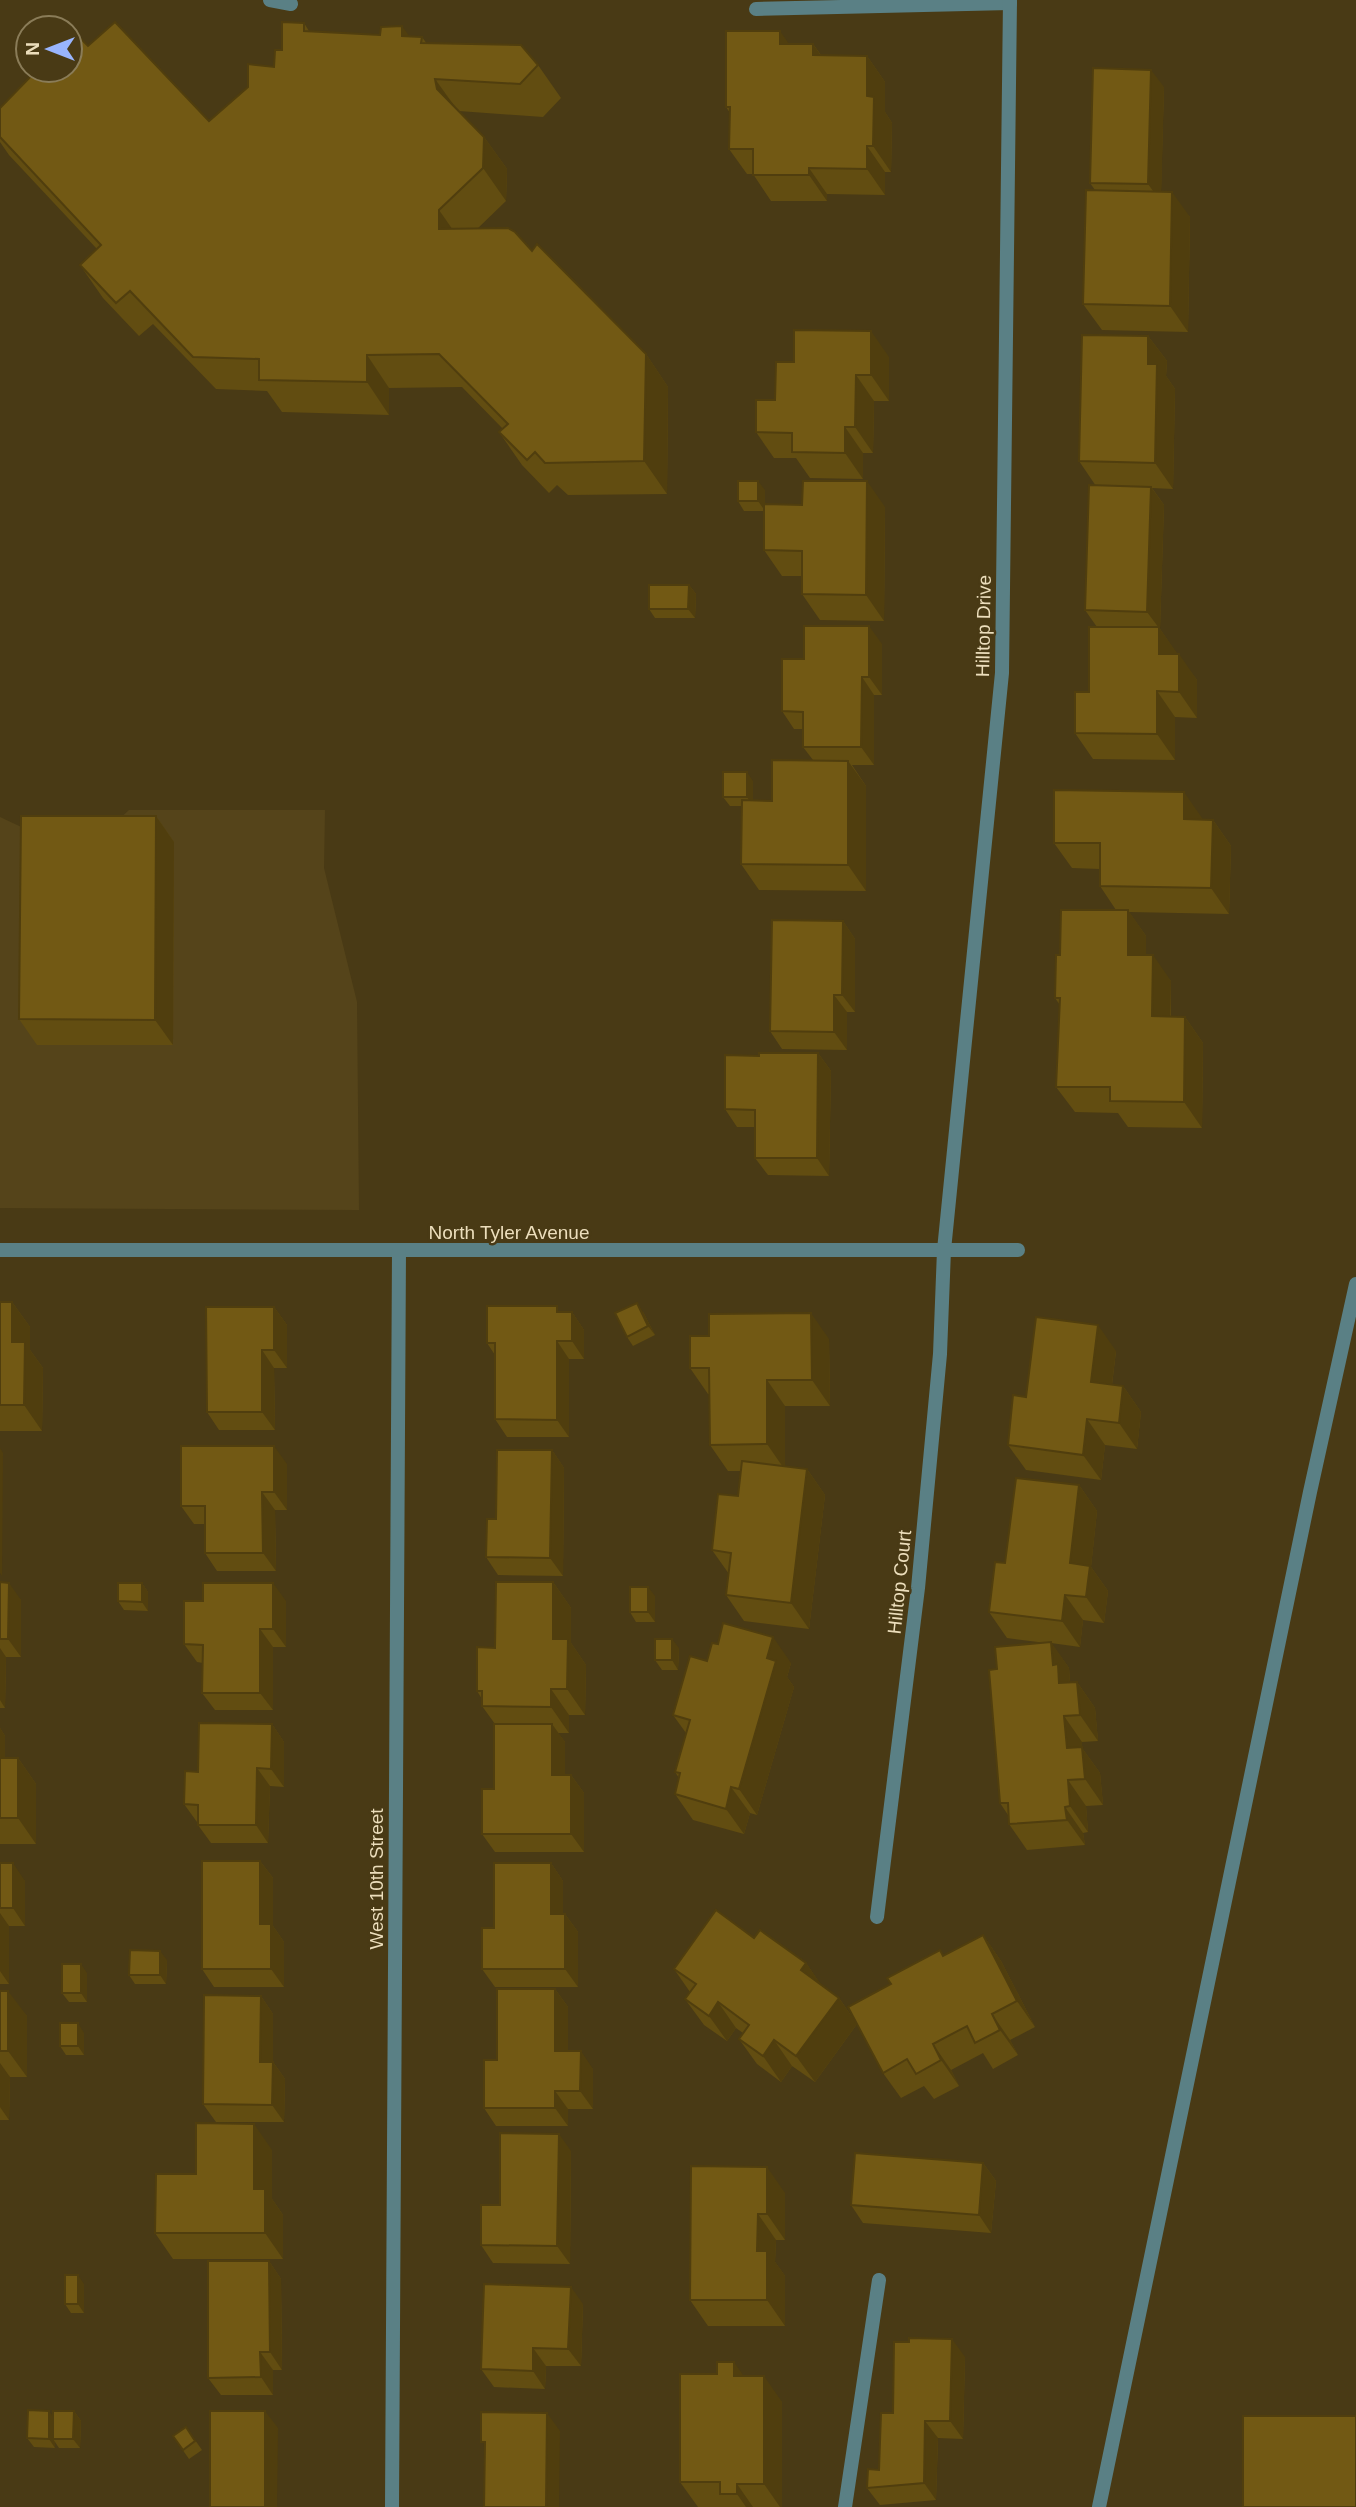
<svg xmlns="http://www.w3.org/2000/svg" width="1356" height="2507" viewBox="0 0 1356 2507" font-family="Helvetica,sans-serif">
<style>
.built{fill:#55441a}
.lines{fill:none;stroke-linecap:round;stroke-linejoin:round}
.service{stroke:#5a8085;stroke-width:14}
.minor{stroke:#5a8085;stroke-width:14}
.wall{fill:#624d11}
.shaded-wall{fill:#503e0e}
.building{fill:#725914;stroke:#503e0e;stroke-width:2}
.labels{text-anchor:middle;stroke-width:5;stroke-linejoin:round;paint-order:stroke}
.street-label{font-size:19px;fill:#ecdebc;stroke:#493a15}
</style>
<rect width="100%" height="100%" fill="#493a15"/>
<path class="built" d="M129 810H325L324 868 357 1002 359 1210 0 1208V817L32 832 116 822Z"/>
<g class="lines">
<g class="service">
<path d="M270 0 291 4"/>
<path d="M756 9 1010 3"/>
<path d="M845 2507 879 2280"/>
<path d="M1099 2507 1310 1492 1356 1284"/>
</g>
<g class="minor">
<path d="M0 1250H1018"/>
<path d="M877 1917 918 1588 940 1354 944 1250 1002 673 1010 0"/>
<path d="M392 2507 399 1251"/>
</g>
</g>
<g class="wall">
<path d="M304 23 309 31 422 37 427 44 538 65 561 98 543 117 459 111 484 137 507 169 506 201 477 229 532 251 646 354 668 387 667 494 568 495 557 485 549 493 522 465 499 432 503 429 462 387 389 388V415L282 412 267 391 216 389 153 324 139 336 103 298 80 265 97 249 9 155 0 142V108L88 46 209 121 274 67 282 50Z"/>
<path d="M789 44H813L821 55 867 56 885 82V112L892 123 891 172H885V195L827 194V201H771L753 174H747L729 149 730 113 726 107Z"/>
<path d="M1164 87 1161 191 1190 217 1188 332 1102 330 1083 304 1095 190 1090 183Z"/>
<path d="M1148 336 1167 361 1166 376 1175 389 1173 489 1152 488 1164 505 1160 629 1177 654 1197 680V718L1175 717V760L1093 759 1075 733 1089 692 1097 627 1085 610 1096 486 1079 461Z"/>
<path d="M889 357V401H874L873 453H863V479L810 478 796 458H774L756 432 775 400 794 362Z"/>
<path d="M765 490V504L885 507 884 621 820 620 802 594V576H782L764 550V511H744L738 501Z"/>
<path d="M689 585 696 594 695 618H655L649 609Z"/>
<path d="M882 644V695H874V765H852L866 786V891L759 890 741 864 742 806H730L723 797 753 781V800L772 801 813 760 803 747V729H794L782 711 804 659Z"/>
<path d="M156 816 174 842 173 1045H37L19 1019Z"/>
<path d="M1202 818V820H1213L1231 846 1229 914 1129 912 1146 936V955L1171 981V1017H1185L1203 1043 1202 1128 1128 1127 1118 1113 1075 1112 1056 1087 1060 1005 1055 998 1060 955 1116 910 1100 886V869L1072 868 1054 843Z"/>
<path d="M843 921 855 939V1012H847V1050L782 1049 770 1031Z"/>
<path d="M818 1053 831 1071 829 1176 768 1175 755 1158V1127H737L725 1109 759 1056Z"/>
<path d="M0 1302H12L30 1327V1350L43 1368 42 1431H0Z"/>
<path d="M274 1307 287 1325V1368H274L275 1430H219L207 1412Z"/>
<path d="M561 1312H572L584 1330V1359H569V1437H507L495 1419V1355L487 1343Z"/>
<path d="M643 1312 655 1335 633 1346 627 1337Z"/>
<path d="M829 1339 830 1406H785V1466L807 1469 825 1495 809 1629 744 1621 726 1595 729 1574 712 1550 738 1496 741 1471H728L710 1445 709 1394H708L690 1368Z"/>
<path d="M1116 1351 1112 1385 1123 1386 1141 1412 1137 1449 1105 1445 1101 1480 1026 1470 1008 1445 1026 1397Z"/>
<path d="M552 1450 564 1468 563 1576 498 1575 486 1557 496 1519Z"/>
<path d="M287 1464V1510H275L276 1571H217L205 1553V1524H194L181 1506Z"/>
<path d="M1079 1485 1097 1511 1091 1567 1108 1591 1104 1623 1083 1620 1080 1647 1051 1643 1069 1668 1070 1682H1077L1095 1708 1098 1741 1082 1742V1748L1100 1773 1103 1805 1086 1806 1088 1832 1083 1833 1085 1845 1027 1850 1009 1824 1008 1815 1000 1803 1046 1643 1007 1638 989 1612 1005 1563Z"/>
<path d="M0 1582 21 1600V1657H6L5 1708H0Z"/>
<path d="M553 1582 571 1608V1643L586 1665 585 1715H569V1733H558L565 1742V1775H571L584 1793V1852H495L482 1834 494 1789 495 1724 482 1706V1699L477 1691 495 1648Z"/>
<path d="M142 1583 148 1592V1611L124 1610 118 1601Z"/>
<path d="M655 1596V1622H636L630 1612Z"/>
<path d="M286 1601V1647H273V1710H215L202 1693 203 1663 197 1662 184 1644Z"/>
<path d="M679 1648 678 1670H662L655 1660Z"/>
<path d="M707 1661 791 1663 787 1677 794 1687 757 1815 750 1813 744 1834 693 1820 675 1794 679 1778 675 1772 686 1733 673 1715Z"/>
<path d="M272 1724 284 1742V1787L270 1786 268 1843H211L198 1825V1822H197L184 1804 198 1772Z"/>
<path d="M0 1728 5 1736V1758H18L36 1784V1844H0Z"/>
<path d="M260 1861 273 1878V1926L284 1942V1987H214L202 1969Z"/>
<path d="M0 1863 25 1881V1926H9V1984H0Z"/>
<path d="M551 1863 563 1881V1914H565L578 1932V1987H495L482 1969 494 1928Z"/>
<path d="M983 1935 1001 1961 1035 2027 1010 2040 1018 2055 993 2069 983 2053 951 2070 959 2086 934 2099 924 2086 901 2098 883 2073 944 1956Z"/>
<path d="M754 1938 806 1963 821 1985 839 1998 857 2024 815 2082 792 2066 781 2082 757 2064 739 2039 743 2033 736 2028 727 2041 704 2025 685 1999 690 1992 674 1969Z"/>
<path d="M167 1960 166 1984H135L129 1975Z"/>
<path d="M87 1973V2002H69L62 1993Z"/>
<path d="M555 1989 568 2007V2051L593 2069V2109H568V2126H496L484 2108 497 2060Z"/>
<path d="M0 1991 27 2016V2077H10L9 2120H0Z"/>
<path d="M261 1996 273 2014V2062L285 2079 284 2122H216L203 2104Z"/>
<path d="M84 2033V2055H66L60 2046Z"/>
<path d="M272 2150V2199L283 2215V2259H173L155 2233Z"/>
<path d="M571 2151 570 2264 493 2263 481 2245Z"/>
<path d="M983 2163 996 2181 991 2233 863 2223 851 2205Z"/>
<path d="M691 2166 785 2193V2240H776L775 2262 785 2276V2326H708L690 2300Z"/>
<path d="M269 2261 281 2279 282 2370H273V2395H221L208 2378Z"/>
<path d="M84 2284V2313H71L65 2304Z"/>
<path d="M583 2304 581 2366H546L545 2389 494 2387 481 2369Z"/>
<path d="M965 2357 963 2439 938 2438 936 2500 880 2505 867 2488 879 2470 893 2413Z"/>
<path d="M744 2376 782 2402V2507H698L680 2482Z"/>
<path d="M74 2411 81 2421 80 2448H59L55 2442V2448L34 2447 27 2438 53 2417Z"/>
<path d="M186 2427 202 2450 189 2459 173 2436Z"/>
</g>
<g class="shaded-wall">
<path d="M402 26 425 58 402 36Z"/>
<path d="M780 31 798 57 780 44Z"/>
<path d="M813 44 831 70 813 55Z"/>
<path d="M867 56 885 82V112L892 123 891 172 873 146 867 96Z"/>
<path d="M1151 70 1164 87 1161 202 1148 184Z"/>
<path d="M435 79 458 111 437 89Z"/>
<path d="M484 137 507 169 506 201 483 168Z"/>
<path d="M867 146 885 172V195L867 169Z"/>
<path d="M809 168 827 194V201L809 175Z"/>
<path d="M1172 192 1190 217 1188 332 1170 306Z"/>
<path d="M439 210 462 243 439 229Z"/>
<path d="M871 331 889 357V401L871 375Z"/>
<path d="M1148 336 1167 361 1166 376 1175 389 1173 489 1155 463 1148 364Z"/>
<path d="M646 354 668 387 667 494 644 461Z"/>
<path d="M367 355 389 388V415L367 382Z"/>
<path d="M856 375 874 401 873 453 855 427Z"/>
<path d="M845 427 863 453V479L845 453Z"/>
<path d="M758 481 765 490V511L758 501Z"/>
<path d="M867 481 885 507 884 621 866 595Z"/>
<path d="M1151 487 1164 505 1160 629 1177 653V680L1159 654V628L1147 612Z"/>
<path d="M689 585 696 594 695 618 688 609Z"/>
<path d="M869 626 882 644V695L869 677Z"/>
<path d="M1179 654 1197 680V718L1179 692Z"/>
<path d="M862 677 874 695V765L861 747Z"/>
<path d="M1157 691 1175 717V760L1157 734Z"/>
<path d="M848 761 866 786V891L848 865Z"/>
<path d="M747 772 753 781V806L747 797Z"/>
<path d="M1184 792 1202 818V845L1184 819Z"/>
<path d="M156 816 174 842 173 1045 155 1020Z"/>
<path d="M1213 820 1231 846 1229 914 1211 888Z"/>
<path d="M1128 910 1146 936V981L1128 955Z"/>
<path d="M843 921 855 939V1012L842 995Z"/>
<path d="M1153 955 1171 981 1170 1042 1152 1016Z"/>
<path d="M834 995 847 1012V1050L834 1032Z"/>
<path d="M1185 1017 1203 1043 1202 1128 1184 1102Z"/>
<path d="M818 1053 831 1071 829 1176 817 1158Z"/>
<path d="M12 1302 30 1327V1350L43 1368 42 1431 24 1405 12 1342Z"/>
<path d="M637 1303 643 1312 655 1335 648 1326Z"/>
<path d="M274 1307 287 1325V1368L274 1350Z"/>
<path d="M572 1312 584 1330V1359L572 1341Z"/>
<path d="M811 1313 829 1339 830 1406 812 1380Z"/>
<path d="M1098 1325 1116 1351 1109 1408 1091 1382Z"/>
<path d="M557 1341 569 1359V1437L557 1420Z"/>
<path d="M262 1350 274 1368 275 1430 262 1412Z"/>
<path d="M767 1380 785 1406V1470L767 1444Z"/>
<path d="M1123 1386 1141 1412 1137 1449 1119 1423Z"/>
<path d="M1087 1419 1105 1445 1101 1480 1083 1455Z"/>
<path d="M274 1446 287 1464V1510L274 1492Z"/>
<path d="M0 1448 3 1453 2 1576 0 1573Z"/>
<path d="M552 1450 564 1468 563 1576 550 1558Z"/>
<path d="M807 1469 825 1495 809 1629 791 1603Z"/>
<path d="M1079 1485 1097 1511 1091 1567 1108 1591 1104 1623 1086 1597 1070 1563Z"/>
<path d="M262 1492 275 1510 276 1571 263 1553Z"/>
<path d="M553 1582 571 1608V1643L586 1665 585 1715 567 1689 553 1639Z"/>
<path d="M9 1583 21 1600V1657L8 1639Z"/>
<path d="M142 1583 148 1592V1611L142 1602Z"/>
<path d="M273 1583 286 1601V1647L273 1629Z"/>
<path d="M648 1587 655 1596V1622L648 1612Z"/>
<path d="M1065 1595 1083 1620 1080 1647 1062 1621Z"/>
<path d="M260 1629 273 1647V1710L260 1693Z"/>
<path d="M773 1637 791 1663 787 1677 794 1687 757 1815 739 1789 767 1658Z"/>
<path d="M672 1639 679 1648 678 1670 672 1660Z"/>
<path d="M1051 1642 1069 1668 1070 1682 1076 1690 1059 1683 1053 1665Z"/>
<path d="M0 1648 6 1657 5 1708 0 1700Z"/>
<path d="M1077 1682 1095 1708 1098 1741 1080 1715Z"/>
<path d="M551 1689 569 1715V1733L551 1707Z"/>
<path d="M1064 1716 1082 1742V1748L1100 1773 1103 1805 1085 1779 1067 1748Z"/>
<path d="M272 1724 284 1742V1787L271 1769Z"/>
<path d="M552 1724 565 1742V1793L552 1775Z"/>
<path d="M0 1728 5 1736V1784L0 1776Z"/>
<path d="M18 1758 36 1784V1844L18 1818Z"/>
<path d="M257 1768 270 1786 268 1843 256 1825Z"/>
<path d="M571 1775 584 1793V1852L571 1834Z"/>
<path d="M1068 1780 1086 1806 1088 1832 1070 1806Z"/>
<path d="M731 1787 750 1813 744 1834 726 1809Z"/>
<path d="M1065 1807 1083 1833 1085 1845 1067 1820Z"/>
<path d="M260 1861 273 1878V1926L284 1942V1987L271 1969 260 1924Z"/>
<path d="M13 1863 25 1881V1926L13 1908Z"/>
<path d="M551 1863 563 1881V1932L551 1914Z"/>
<path d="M0 1913 9 1926V1984L0 1971Z"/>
<path d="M565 1914 578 1932V1987L565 1969Z"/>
<path d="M983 1935 1001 1961 1035 2027 1017 2001Z"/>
<path d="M160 1951 167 1960 166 1984 160 1975Z"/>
<path d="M806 1963 824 1989 801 1970Z"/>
<path d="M81 1964 87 1973V2002L81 1993Z"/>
<path d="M555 1989 568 2007V2069L555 2051Z"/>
<path d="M8 1991 27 2016V2077L8 2051Z"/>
<path d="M261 1996 273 2014V2062L285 2079 284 2122 272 2105 260 2062Z"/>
<path d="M839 1998 857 2024 815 2082 796 2056Z"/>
<path d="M718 2002 736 2028 727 2041 709 2016Z"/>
<path d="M992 2014 1010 2040 1018 2055 1000 2030Z"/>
<path d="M78 2023 84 2033V2055L78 2046Z"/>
<path d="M774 2040 792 2066 781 2082 763 2056Z"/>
<path d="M933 2044 951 2070 959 2086 941 2060Z"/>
<path d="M581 2051 593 2069V2109L580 2091Z"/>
<path d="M0 2063 10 2077 9 2120 0 2107Z"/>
<path d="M555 2091 568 2109V2126L555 2108Z"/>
<path d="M254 2124 272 2150V2199L283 2215V2259L265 2233 254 2189Z"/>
<path d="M559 2134 571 2151 570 2264 557 2246Z"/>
<path d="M983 2163 996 2181 991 2233 979 2215Z"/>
<path d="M767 2167 785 2193V2240L767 2214Z"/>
<path d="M758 2214 776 2240 775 2262 785 2276V2326L767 2300 757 2251Z"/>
<path d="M269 2261 281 2279 282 2370 270 2352Z"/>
<path d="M78 2275 84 2284V2313L78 2304Z"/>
<path d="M571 2287 583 2304 581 2366 568 2349Z"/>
<path d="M952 2339 965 2357 963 2439 950 2421Z"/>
<path d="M533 2348 546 2366 545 2389 533 2371Z"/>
<path d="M260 2352 273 2370V2395L261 2377Z"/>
<path d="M734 2362 752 2388 734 2376Z"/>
<path d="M764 2376 782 2402V2507H780L764 2484Z"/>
<path d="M49 2411 56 2421 53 2439 55 2442V2448L49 2439Z"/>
<path d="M74 2411 81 2421 80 2448 73 2439Z"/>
<path d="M265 2411 278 2428 277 2507H265Z"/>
<path d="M547 2413 560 2431 559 2507H546Z"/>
<path d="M925 2421 938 2438 936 2500 924 2483Z"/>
<path d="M737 2484 753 2507H746L737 2494Z"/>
</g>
<g class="building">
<path d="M115 22 209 121 248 87V64L274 67 275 50H282V22L304 23V31L380 35 381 27 402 26V36L422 37 421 43 521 45 538 65 520 84 435 79 437 89 484 137 483 168 439 210V229L508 228 515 232 532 251 537 244 646 354 644 461 545 463 535 452 527 460 499 432 508 424 439 354 367 355V382L259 380V359L193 357 130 291 116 303 80 265 101 245 0 137V108L37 70H70V37L74 32 88 46Z"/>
<path d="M726 31H780V44H813V55L867 56V96L874 97 873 146H867V169L809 168V175H753V149H729L730 107H726Z"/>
<path d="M1093 68 1151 70 1148 184 1090 183Z"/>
<path d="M1086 190 1172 192 1170 306 1083 304Z"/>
<path d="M794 330 871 331V375H856L855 427H845V453L792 452V433L756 432V400H775L776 362H794Z"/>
<path d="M1082 335 1148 336V364H1157L1155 463 1079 461Z"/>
<rect x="738" y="481" width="20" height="20"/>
<path d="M803 481H867L866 595 802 594V551L764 550V504L802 505Z"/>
<path d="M1089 485 1151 487 1147 612 1085 610Z"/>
<path d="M649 585H689L688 609H649Z"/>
<path d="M804 626H869V677H862L861 747H803V712L782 711V659H804Z"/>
<path d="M1089 627H1159V654H1179V692L1157 691V734L1075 733V692H1089Z"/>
<path d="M772 760 848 761V865L741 864 742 800 772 801Z"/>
<rect x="723" y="772" width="24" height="25"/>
<path d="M1054 790 1184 792V819L1213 820 1211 888 1100 886V843H1054Z"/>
<path d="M21 816H156L155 1020 19 1019Z"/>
<path d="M1061 910H1128V955H1153L1152 1016 1185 1017 1184 1102 1110 1101V1087H1056L1060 998H1055L1056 955H1060Z"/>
<path d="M772 920 843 921 842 995H834V1032L770 1031Z"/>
<path d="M759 1053H818L817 1158H755V1110L725 1109V1055L759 1056Z"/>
<path d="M0 1302H12V1342H25L24 1405H0Z"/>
<path d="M637 1303 648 1326 627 1337 615 1313Z"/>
<path d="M487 1306H557V1312H572V1341H557V1420L495 1419V1343H487Z"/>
<path d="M206 1307H274V1350H262V1412H207Z"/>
<path d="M811 1313 812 1380H767V1444L710 1445 709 1368H690V1336H709V1314Z"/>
<path d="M1036 1317 1098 1325 1091 1382 1123 1386 1119 1423 1087 1419 1083 1455 1008 1445 1013 1395 1026 1397Z"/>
<path d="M181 1446H274V1492H262L263 1553H205V1506H181Z"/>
<path d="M497 1450H552L550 1558 486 1557 487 1519H496Z"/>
<path d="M742 1461 807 1469 791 1603 726 1595 731 1553 712 1550 718 1494 738 1496Z"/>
<path d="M1016 1478 1079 1485 1070 1563 1090 1566 1086 1597 1065 1595 1062 1621 989 1612 995 1562 1005 1563Z"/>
<path d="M0 1582 9 1583 8 1639H0Z"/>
<path d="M496 1582H553V1639H568L567 1689H551V1707L482 1706V1691H477V1647L495 1648Z"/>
<path d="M118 1583H142V1602L118 1601Z"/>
<path d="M203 1583H273V1629H260V1693H202L203 1645 184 1644V1601H203Z"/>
<rect x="630" y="1587" width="18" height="25"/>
<path d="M723 1623 773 1637 767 1658 776 1661 739 1789 731 1787 726 1809 675 1794 680 1773 675 1772 690 1720 673 1715 690 1656 707 1661 712 1643 718 1644Z"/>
<rect x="655" y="1639" width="17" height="21"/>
<path d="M1051 1642 1053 1665 1058 1664 1059 1683 1077 1682 1080 1715 1064 1716 1067 1748 1082 1747 1085 1779 1068 1780 1070 1806 1065 1807 1067 1820 1009 1824 1008 1803H1000L989 1670 997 1669 995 1647Z"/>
<path d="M199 1723 272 1724 271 1769 257 1768 256 1825H198V1805L184 1804 185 1771 198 1772Z"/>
<path d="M494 1724H552V1775H571V1834H482V1789H494Z"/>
<rect x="0" y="1758" width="18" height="60"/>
<path d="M202 1861H260V1924H271V1969H202Z"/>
<rect x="0" y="1863" width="13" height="45"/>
<path d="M494 1863H551V1914H565V1969H482V1928H494Z"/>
<path d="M716 1910 754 1938 760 1930 806 1963 801 1970 839 1998 796 2056 774 2040 763 2056 739 2039 749 2025 718 2002 709 2016 685 1999 696 1984 674 1969Z"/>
<path d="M983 1935 1017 2001 992 2014 1000 2030 975 2043 967 2026 933 2044 941 2060 916 2074 907 2059 883 2073 848 2007 891 1984 887 1978 940 1950 943 1956Z"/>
<path d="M130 1950 160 1951V1975H129Z"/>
<rect x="62" y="1964" width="19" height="29"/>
<path d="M497 1989H555V2051H581L580 2091H555V2108H484V2060H497Z"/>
<rect x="0" y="1991" width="8" height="60"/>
<path d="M204 1995 261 1996 260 2062H273L272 2105 203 2104Z"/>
<rect x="60" y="2023" width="18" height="23"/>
<path d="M196 2123 254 2124V2189H265V2233H155L156 2174H196Z"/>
<path d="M500 2133 559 2134 557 2246 481 2245V2205H500Z"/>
<path d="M855 2153 983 2163 979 2215 851 2205Z"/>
<path d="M691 2166 767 2167V2214H758L757 2251H767V2300H690Z"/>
<path d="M208 2261H269L270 2352H260L261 2377 208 2378Z"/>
<rect x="65" y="2275" width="13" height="29"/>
<path d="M484 2284 571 2287 568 2349 533 2348V2371L481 2369Z"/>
<path d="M909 2338 952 2339 950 2421H925L924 2483 867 2488 868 2469 879 2470 881 2413H893L894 2342H909Z"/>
<path d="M717 2362H734V2376H764V2484H737V2494H720V2482H680V2374H717Z"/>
<path d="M28 2410 49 2411V2439L27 2438Z"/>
<path d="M53 2411H74L73 2439H53Z"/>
<rect x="210" y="2411" width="55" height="96"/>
<path d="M481 2412 547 2413 546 2507H484L485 2442H481Z"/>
<rect x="1243" y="2416" width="113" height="91"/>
<path d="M186 2427 195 2441 183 2450 173 2436Z"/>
</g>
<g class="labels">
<g class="street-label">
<text transform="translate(983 626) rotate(-89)" y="7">Hilltop Drive</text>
<text x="509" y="1239">North Tyler Avenue</text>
<text transform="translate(899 1582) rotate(-84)" y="7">Hilltop Court</text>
<text transform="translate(376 1879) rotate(-90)" y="7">West 10th Street</text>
</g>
</g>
<g transform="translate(49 49) rotate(270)"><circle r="33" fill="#493a15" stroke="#8a7c58" stroke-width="2"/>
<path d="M0-5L12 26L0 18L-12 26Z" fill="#99b5fd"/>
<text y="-10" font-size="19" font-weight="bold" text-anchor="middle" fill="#ecdebc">N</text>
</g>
</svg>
